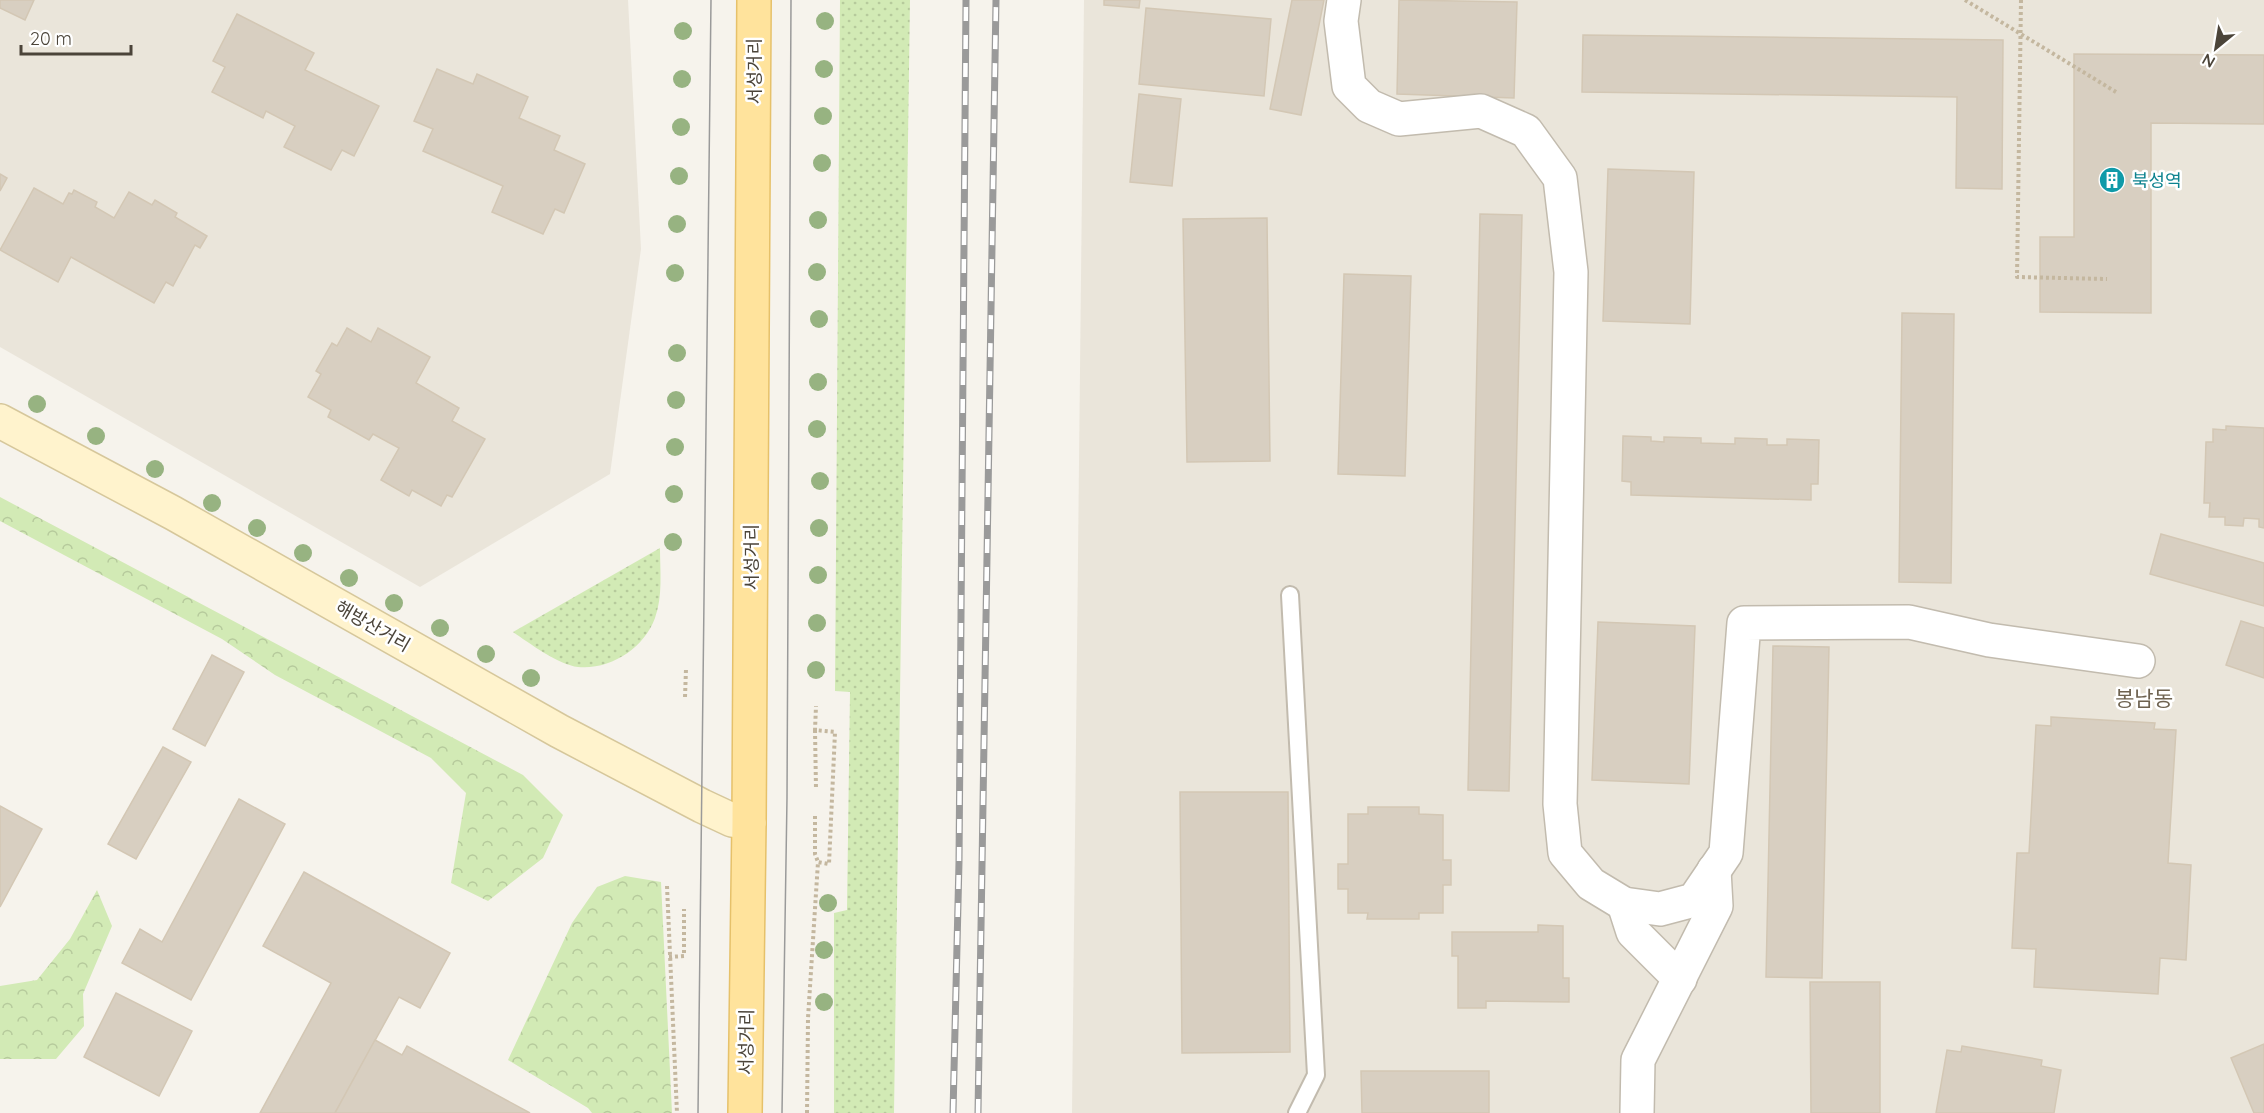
<svg xmlns="http://www.w3.org/2000/svg" width="2264" height="1113" font-family="Quicksand,'Noto Sans KR',sans-serif">
<style>
.residential{fill:#eae5da}
.grass{fill:url(#grass-dots)}
.forest{fill:url(#forest-crowns)}
.building{fill:#d8cfc1;stroke:#d3c7b4;stroke-width:1.5}
.lines{fill:none;stroke-linecap:round;stroke-linejoin:round}
.service-casing{stroke:#c2bbae;stroke-width:20}
.minor-casing{stroke:#c2bbae;stroke-width:36}
.secondary-casing{stroke:#d6c79b;stroke-width:36}
.primary-casing{stroke:#e6c16a;stroke-width:36}
.path{stroke:#c4b79f;stroke-width:4;stroke-dasharray:3 3;stroke-linecap:butt}
.service{stroke:#fff;stroke-width:16}
.minor{stroke:#fff;stroke-width:33}
.secondary{stroke:#fff3cd;stroke-width:33}
.primary{stroke:#ffe39c;stroke-width:33}
.tram{stroke:#9a9a9a;stroke-width:1.5}
.rail-casing{stroke:#9a9a9a;stroke-width:7}
.rail{stroke:#fff;stroke-width:4.5;stroke-dasharray:14;stroke-linecap:butt}
.tree{fill:#97b381}
.labels{text-anchor:middle;dominant-baseline:central;stroke-width:5;stroke-linejoin:round;paint-order:stroke}
.street-label{font-size:18px;fill:#4b4439;stroke:#fff}
.culture-label{font-size:18px;fill:#0d838f;stroke:#fff;text-anchor:start}
.quarter-label{font-size:21px;fill:#6e6250;stroke:#fff}
</style>
<defs>
<pattern id="grass-dots" width="8" height="8" patternUnits="userSpaceOnUse" patternTransform="scale(1.5)"><rect width="8" height="8" fill="#d2eab5"/><path d="M2 2h.1M6 6h.1" fill="none" stroke="#b6ca9c" stroke-width="1.8" stroke-linecap="round"/></pattern>
<pattern id="forest-crowns" width="20" height="18" patternUnits="userSpaceOnUse" patternTransform="scale(1.5)"><rect width="20" height="18" fill="#d2eab5"/><path d="M2 6a3 3 0 1 1 6 0M12 15a3 3 0 1 1 6 0" fill="none" stroke="#b6ca9c"/></pattern>
</defs>
<rect width="100%" height="100%" fill="#f6f3ec"/>
<!-- residential -->
<g class="residential">
<path d="M0,0H628L641,249L610,474L420,587L0,347Z"/>
<path d="M1084,0H2264V1113H1072Z"/>
</g>
<!-- grass -->
<g class="grass">
<path d="M840,0H910L894,1113H834V913L847,910L850,692L835,691Z"/>
<path d="M660,548C660,571 663,596 655,618C644,648 611,670 578,667C559,665 529,643 513,632Z"/>
</g>
<!-- forest -->
<g class="forest">
<path d="M0,497L523,775L563,815L543,858L488,901L451,883L466,793L431,758L275,675L222,639L0,521Z"/>
<path d="M625,876L661,882L672,1113H592L588,1108L508,1060L572,923L597,887Z"/>
<path d="M97,890L112,926L83,994L84,1026L56,1059H0V986L37,980L70,939Z"/>
</g>
<!-- building -->
<g class="building">
<path d="M0,0H34L25,20L0,8Z"/>
<path d="M1104,0H1140L1139,8L1104,5Z"/>
<path d="M1292,0H1324L1301,115L1270,109Z"/>
<path d="M1399,0L1517,2L1514,98L1397,94Z"/>
<path d="M1146,8L1271,19L1264,96L1139,84Z"/>
<path d="M237,14L314,53L305,70L379,106L354,156L342,150L331,170L284,147L295,126L266,111L263,118L212,92L225,67L213,61Z"/>
<path d="M1583,35L2003,40L2002,189L1956,188L1957,97L1582,92Z"/>
<path d="M2074,54L2264,55V124L2151,123V313L2040,312V237H2074Z"/>
<path d="M437,69L473,84L477,74L528,97L519,118L560,136L554,150L585,164L564,213L555,209L543,234L492,212L503,186L423,151L433,129L414,121Z"/>
<path d="M1139,94L1181,99L1172,186L1130,182Z"/>
<path d="M1608,169L1694,172L1690,324L1603,321Z"/>
<path d="M0,174L7,178L0,191Z"/>
<path d="M34,188L63,204L69,193L72,194L74,190L97,202L95,207L114,218L129,192L152,205L155,200L177,213L175,217L207,236L200,248L195,245L173,286L166,282L154,303L71,257L58,282L0,250Z"/>
<path d="M1480,214L1522,215L1509,791L1468,790Z"/>
<path d="M1267,218L1270,461L1187,462L1183,219Z"/>
<path d="M1344,274L1411,276L1405,476L1338,474Z"/>
<path d="M1902,313L1954,314L1951,583L1899,582Z"/>
<path d="M347,328L371,342L378,328L430,357L416,383L459,408L452,421L485,439L452,497L447,495L441,506L412,490L409,496L381,480L399,448L373,434L369,440L328,417L331,410L308,397L321,374L316,371L332,343L337,346Z"/>
<path d="M2226,426L2264,428V528L2259,527V519L2244,518L2243,526L2225,525V517H2209L2210,503H2204L2206,442H2213V429L2226,430Z"/>
<path d="M1623,436L1651,437V441L1664,442V437L1701,438V443L1735,444V438L1767,439V445H1787V439L1819,440L1818,484H1811V500L1631,495V482L1622,481Z"/>
<path d="M2161,534L2264,563V606L2150,574Z"/>
<path d="M2241,621L2264,628V678L2226,665Z"/>
<path d="M1598,622L1695,626L1689,784L1592,780Z"/>
<path d="M1773,646L1829,647L1822,978L1766,977Z"/>
<path d="M212,655L244,672L205,746L173,729Z"/>
<path d="M2051,717L2155,723L2154,729L2176,730L2168,863L2191,865L2186,960L2160,958L2158,994L2034,987L2036,949L2012,948L2017,853H2029L2036,725L2051,726Z"/>
<path d="M163,747L191,762L136,859L108,844Z"/>
<path d="M1180,792H1288L1290,1052L1182,1053Z"/>
<path d="M239,799L285,824L191,1000L122,963L140,929L162,942Z"/>
<path d="M0,806L42,829L0,907Z"/>
<path d="M1368,807H1419V814L1443,815V860H1451V885H1443V913H1419V919H1367L1368,913H1348V889H1338V864H1348V814H1368Z"/>
<path d="M304,872L450,953L420,1008L399,997L335,1113H260L331,983L263,946Z"/>
<path d="M1538,925L1563,926V978H1569V1002L1486,1001V1008H1458V956H1452V932H1538Z"/>
<path d="M1810,982H1880V1113H1811Z"/>
<path d="M116,993L192,1031L159,1096L84,1057Z"/>
<path d="M375,1040L402,1055L407,1046L530,1113H335Z"/>
<path d="M2264,1044V1113H2254L2231,1058Z"/>
<path d="M1962,1046L2042,1060L2041,1066L2061,1070L2054,1113H1936L1947,1050L1961,1052Z"/>
<path d="M1361,1071H1489V1113H1362Z"/>
</g>
<g class="lines">
<!-- service casing -->
<g class="service-casing">
<path id="service" d="M1290,595L1316,1075L1297,1113"/>
</g>
<!-- minor casing -->
<g class="minor-casing">
<g id="minor">
<path d="M1344,0L1341,21L1349,86L1369,106L1399,119L1481,111L1526,131L1560,178L1571,272L1560,804L1565,853L1591,884L1624,904L1660,909L1694,900L1726,853L1744,623L1909,622L1989,640L2138,661"/>
<path d="M1624,904L1633,932L1680,979"/>
<path d="M1637,1113L1638,1060L1716,906L1714,870"/>
</g>
</g>
<!-- secondary casing -->
<g class="secondary-casing">
<path id="secondary" d="M0,421L173,513L559,731L702,806L732,820L749,823"/>
</g>
<!-- primary casing -->
<g class="primary-casing">
<path id="primary" d="M745,1113L749,823L754,0"/>
</g>
<!-- path -->
<g class="path">
<path d="M1965,0L2116,92"/>
<path d="M2021,0L2017,277L2107,279"/>
<path d="M685,697L686,669"/>
<path d="M815,730L816,789"/>
<path d="M815,816V854L818,862"/>
<path d="M667,886L677,1113"/>
<path d="M669,957L684,956V909"/>
<path d="M807,1113L808,1018L818,862L829,864L835,732L815,730L816,706"/>
</g>
<!-- service -->
<use href="#service" class="service"/>
<!-- minor -->
<use href="#minor" class="minor"/>
<!-- secondary -->
<use href="#secondary" class="secondary"/>
<!-- primary -->
<use href="#primary" class="primary"/>
<!-- tram -->
<g class="tram">
<path d="M698,1113L711,0"/>
<path d="M782,1113L787,798L791,0"/>
</g>
<!-- rail casing -->
<g class="rail-casing">
<g id="rail">
<path d="M953,1113L959,862L966,0"/>
<path d="M978,1113L996,0"/>
</g>
</g>
<!-- rail -->
<use href="#rail" class="rail"/>
</g>
<!-- trees -->
<g class="tree">
<circle cx="825" cy="21" r="9"/>
<circle cx="683" cy="31" r="9"/>
<circle cx="824" cy="69" r="9"/>
<circle cx="682" cy="79" r="9"/>
<circle cx="823" cy="116" r="9"/>
<circle cx="681" cy="127" r="9"/>
<circle cx="822" cy="163" r="9"/>
<circle cx="679" cy="176" r="9"/>
<circle cx="818" cy="220" r="9"/>
<circle cx="677" cy="224" r="9"/>
<circle cx="817" cy="272" r="9"/>
<circle cx="675" cy="273" r="9"/>
<circle cx="819" cy="319" r="9"/>
<circle cx="677" cy="353" r="9"/>
<circle cx="818" cy="382" r="9"/>
<circle cx="676" cy="400" r="9"/>
<circle cx="37" cy="404" r="9"/>
<circle cx="817" cy="429" r="9"/>
<circle cx="96" cy="436" r="9"/>
<circle cx="675" cy="447" r="9"/>
<circle cx="155" cy="469" r="9"/>
<circle cx="820" cy="481" r="9"/>
<circle cx="674" cy="494" r="9"/>
<circle cx="212" cy="503" r="9"/>
<circle cx="257" cy="528" r="9"/>
<circle cx="819" cy="528" r="9"/>
<circle cx="673" cy="542" r="9"/>
<circle cx="303" cy="553" r="9"/>
<circle cx="818" cy="575" r="9"/>
<circle cx="349" cy="578" r="9"/>
<circle cx="394" cy="603" r="9"/>
<circle cx="817" cy="623" r="9"/>
<circle cx="440" cy="628" r="9"/>
<circle cx="486" cy="654" r="9"/>
<circle cx="816" cy="670" r="9"/>
<circle cx="531" cy="678" r="9"/>
<circle cx="828" cy="903" r="9"/>
<circle cx="824" cy="950" r="9"/>
<circle cx="824" cy="1002" r="9"/>
</g>
<!-- icons -->
<defs>
<g id="building-disc" transform="scale(1.35)"><circle r="9.5" fill="#0f9aa8" stroke="#fff"/><path d="M-4-6H4V6H1V3H-1V6H-4ZM-2.5-4.3h1.7v1.8h-1.7ZM.8-4.3h1.7v1.8H.8ZM-2.5-1h1.7V.8h-1.7ZM.8-1h1.7V.8H.8Z" fill="#fff"/></g>
</defs>
<g fill-rule="evenodd">
<use href="#building-disc" x="2112" y="180"/>
</g>
<g class="labels">
<!-- street labels -->
<g class="street-label">
<text transform="translate(754 71) rotate(-90)">서성거리</text>
<text transform="translate(751 557) rotate(-90)">서성거리</text>
<text transform="translate(373 626) rotate(30)">해방산거리</text>
<text transform="translate(746 1042) rotate(-89)">서성거리</text>
</g>
<!-- culture labels -->
<g class="culture-label">
<text x="2132" y="180">북성역</text>
</g>
<!-- quarter labels -->
<g class="quarter-label">
<text x="2144" y="698">봉남동</text>
</g>
</g>
<!-- north arrow -->
<g transform="translate(2216 48) rotate(210)" stroke="#ffffff" stroke-width="4.5" paint-order="stroke">
<path d="M0-4.5L10 22L0 15L-10 22Z" fill="#4b4439"/>
<text y="-9" font-size="16" font-weight="bold" text-anchor="middle" fill="#4b4439">N</text>
</g>
<!-- scale -->
<path d="M21 45v9h110v-9" fill="none" stroke="#4b4439" stroke-width="3"/>
<text x="30" y="45" font-size="18" fill="#4b4439" stroke="#ffffff" stroke-width="4.5" paint-order="stroke">20 m</text>
</svg>
